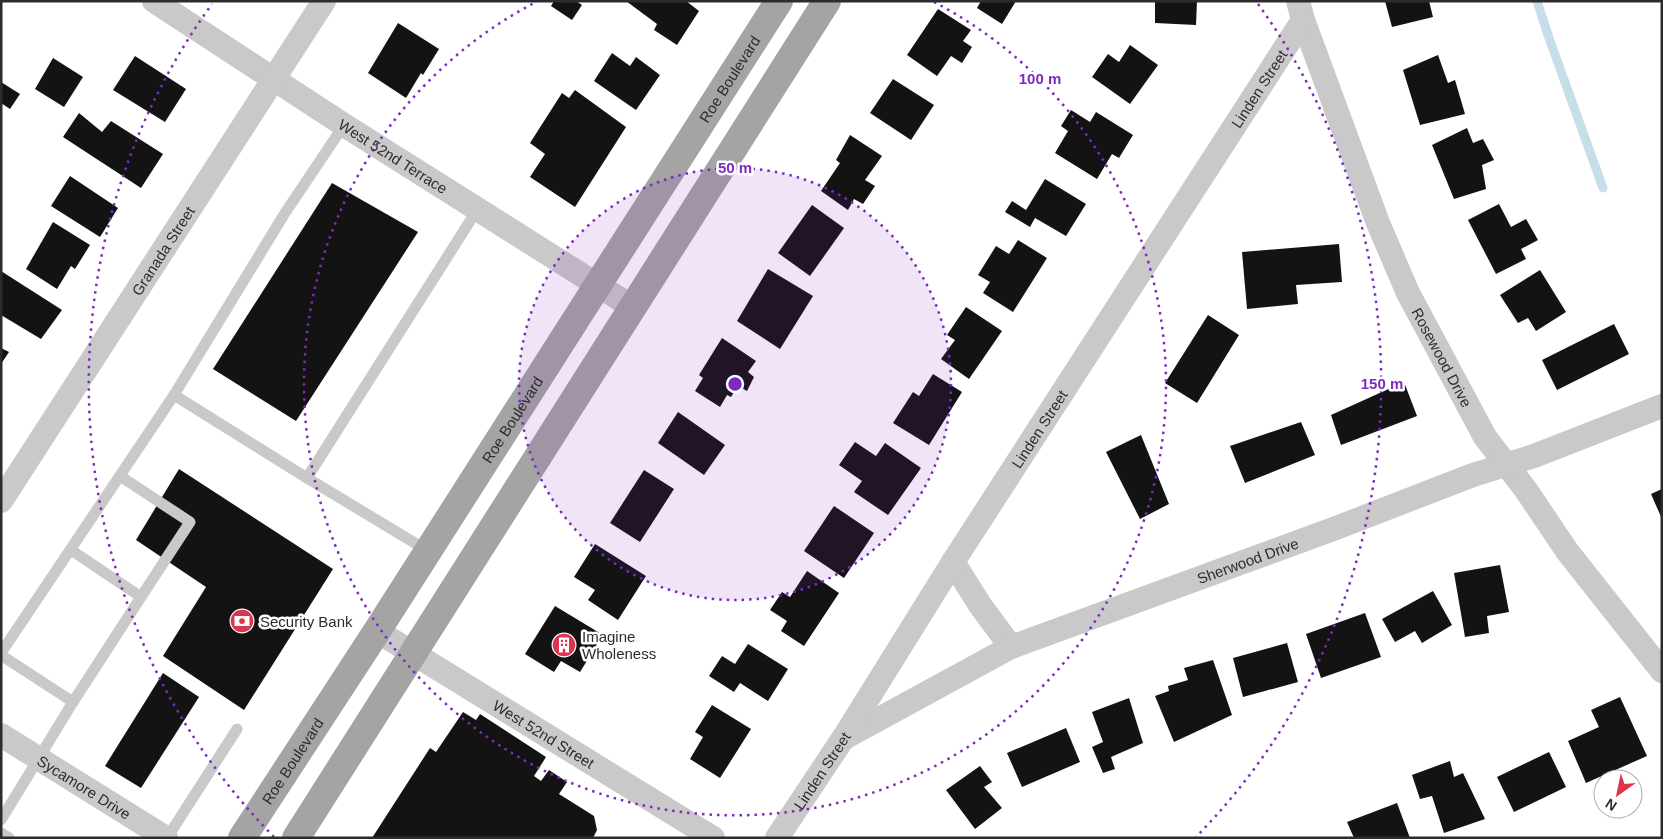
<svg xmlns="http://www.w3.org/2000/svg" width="1663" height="839" font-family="Arial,sans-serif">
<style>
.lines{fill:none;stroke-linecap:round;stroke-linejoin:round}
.stream{stroke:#c6dee9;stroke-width:9}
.building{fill:#131313}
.lane{stroke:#c9c9c9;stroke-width:11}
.street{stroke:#c9c9c9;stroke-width:24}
.primary{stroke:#a4a4a4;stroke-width:28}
.ring{fill:none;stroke:#7b2cbf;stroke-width:2.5;stroke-dasharray:2.5 5}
.labels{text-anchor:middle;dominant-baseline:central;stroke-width:5;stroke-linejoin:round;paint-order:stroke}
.street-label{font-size:15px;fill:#2c2c2c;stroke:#fff}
.poi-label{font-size:15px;fill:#2c2c2c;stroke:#fff;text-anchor:start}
.centre{fill:#7b2cbf;stroke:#fff;stroke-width:2.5}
.ring-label{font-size:15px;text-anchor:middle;font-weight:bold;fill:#7b2cbf;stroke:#fff;stroke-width:5;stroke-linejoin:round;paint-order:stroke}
</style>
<rect width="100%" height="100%" fill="#fff"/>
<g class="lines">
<!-- stream -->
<path class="stream" d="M1537,1L1549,38L1603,188"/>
</g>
<!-- building -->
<g class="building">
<path d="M554,1H576L582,5L572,20L551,6Z"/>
<path d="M626,1H686L699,11L677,45L654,30L657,24Z"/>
<path d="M981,1H1016L1002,24L977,8Z"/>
<path d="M1155,1H1197L1196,25L1155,23Z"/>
<path d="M1385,1H1429L1433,17L1392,27Z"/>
<path d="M938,9L971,30L963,41L972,47L962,63L951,56L937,76L907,55Z"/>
<path d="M398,23L439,49L423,75L421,73L406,98L368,73Z"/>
<path d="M1130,45L1158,65L1130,104L1092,77L1108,54L1119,62Z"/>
<path d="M612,53L630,66L636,57L660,75L636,110L594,81Z"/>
<path d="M1438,55L1448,83L1455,80L1465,114L1420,125L1403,70Z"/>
<path d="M135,56L186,89L165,122L113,90Z"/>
<path d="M53,58L83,77L64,107L35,89Z"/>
<path d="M893,79L934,105L911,140L870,113Z"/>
<path d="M1,82L20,94L10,109L1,103Z"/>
<path d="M575,90L626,127L575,207L530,177L545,154L530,143L562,93L569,98Z"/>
<path d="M1071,110L1090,122L1096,112L1133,135L1119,158L1112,154L1097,179L1055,153L1068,131L1061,126Z"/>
<path d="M79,113L102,132L111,121L163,154L141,188L63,137Z"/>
<path d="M1467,128L1473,143L1483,139L1494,160L1482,165L1486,189L1454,199L1432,145Z"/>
<path d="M850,135L882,156L865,180L875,186L863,204L854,199L848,210L821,191L840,163L836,160Z"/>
<path d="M70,176L118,208L100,237L51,206Z"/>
<path d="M1045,179L1086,204L1066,236L1035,218L1030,227L1005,212L1012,201L1026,210Z"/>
<path d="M332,183L418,232L296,421L213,369Z"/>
<path d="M1499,204L1511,227L1526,219L1538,240L1521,249L1526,259L1496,274L1468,220Z"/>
<path d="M812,205L844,228L810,276L778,253Z"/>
<path d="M53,222L90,245L75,269L71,266L57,289L26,269Z"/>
<path d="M1018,240L1047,258L1013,312L983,293L990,282L978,275L996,246L1009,254Z"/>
<path d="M1339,244L1342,282L1296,285L1298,304L1247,309L1242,252Z"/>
<path d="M768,269L813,296L780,349L737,321Z"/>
<path d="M1540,270L1566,312L1536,331L1528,318L1518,323L1500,295Z"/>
<path d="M1,271L62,310L41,339L1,315Z"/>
<path d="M966,307L1002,331L969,379L941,359L955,340L947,335Z"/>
<path d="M1208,315L1239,335L1197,403L1165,383Z"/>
<path d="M1614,324L1629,354L1557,390L1542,360Z"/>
<path d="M722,338L756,361L748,372L754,377L747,391L738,386L731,397L727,395L720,407L695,391L703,378L699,375Z"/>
<path d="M1,348L9,352L1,364Z"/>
<path d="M933,374L962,392L929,445L893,423L913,392L919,396Z"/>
<path d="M1404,382L1417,416L1341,445L1331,415Z"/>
<path d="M678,412L725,445L704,475L658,443Z"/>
<path d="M1301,422L1315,455L1245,483L1230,446Z"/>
<path d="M1141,435L1169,504L1140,519L1106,452Z"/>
<path d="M855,442L876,456L885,443L921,468L888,515L854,492L862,481L839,465Z"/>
<path d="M179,469L333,569L244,710L163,656L206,587L136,540Z"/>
<path d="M644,470L674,489L640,542L610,523Z"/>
<path d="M1662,489V519L1651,494Z"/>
<path d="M834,506L874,533L844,578L804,551Z"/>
<path d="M595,544L646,576L618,620L588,600L595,590L574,577Z"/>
<path d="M1500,565L1509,612L1487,616L1489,633L1465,637L1454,573Z"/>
<path d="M807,571L839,593L804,646L781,631L787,621L770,610L782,592L790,597Z"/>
<path d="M1433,591L1452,625L1422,643L1415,631L1395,642L1382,619Z"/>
<path d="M555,606L603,635L580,672L561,661L554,672L525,654Z"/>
<path d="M1365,613L1381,657L1321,678L1306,634Z"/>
<path d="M1287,643L1298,682L1243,697L1233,658Z"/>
<path d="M748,644L788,669L768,701L740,683L734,692L709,676L722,656L735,664Z"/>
<path d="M1213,660L1232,715L1174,742L1155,696L1169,691L1168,686L1188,680L1184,668Z"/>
<path d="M163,673L199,697L141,788L105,766Z"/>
<path d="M1620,697L1647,756L1586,783L1568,741L1599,727L1591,710Z"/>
<path d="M1129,698L1143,743L1111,757L1115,769L1103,773L1092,747L1103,742L1092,712Z"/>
<path d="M712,705L751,729L720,778L690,759L703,737L695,732Z"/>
<path d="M463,712L476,720L480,714L546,757L534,776L541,781L549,770L567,782L559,794L594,816L597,830L593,838H372L430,748L436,752Z"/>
<path d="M1066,728L1080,762L1022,787L1007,753Z"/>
<path d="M1549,752L1566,787L1514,812L1497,777Z"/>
<path d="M1450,761L1454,777L1463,773L1485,819L1444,833L1432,796L1420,799L1412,775Z"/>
<path d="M980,766L992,782L984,787L1002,808L975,829L946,790Z"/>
<path d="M1397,803L1410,838H1354L1347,822Z"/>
</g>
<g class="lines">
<!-- lane -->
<g class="lane">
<path d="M174,395L307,478L477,210"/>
<path d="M120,476L190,522L141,597"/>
<path d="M307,478L428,551"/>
<path d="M71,550L141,597L73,702"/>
<path d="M1,653L174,395L285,213L344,125"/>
<path d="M1,655L73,702L1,820"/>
<path d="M1,833L9,838"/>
<path d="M167,838L237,729"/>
</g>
<!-- street -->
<g class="street">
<path id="s1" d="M154,1L344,125L634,308"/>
<path id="s2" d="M1298,1L1303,20L1378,223L1408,293L1485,437L1526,490L1567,551L1662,671"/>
<path id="s3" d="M1,501L324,1"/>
<path d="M953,562L980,605L1011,647"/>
<path id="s4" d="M377,631L713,838"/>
<path id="s5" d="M1,735L166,838"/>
<path id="s6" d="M846,737L1011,647L1336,528L1473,475L1534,456L1662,406"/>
<path id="s7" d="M777,838L844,737L953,562L1303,20"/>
</g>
<!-- primary -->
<g class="primary">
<path id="s8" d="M242,838L377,631L779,1"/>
<path d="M296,838L827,1"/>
</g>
</g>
<!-- distance rings -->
<circle cx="735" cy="384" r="216" fill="#7b2cbf" fill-opacity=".12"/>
<g class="ring">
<circle cx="735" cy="384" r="216"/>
<path d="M934 2A431 431 0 1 1 536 2"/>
<path d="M274 837A647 647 0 0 1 212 4M1258 4A647 647 0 0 1 1196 837"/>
</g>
<!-- icons -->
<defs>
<g id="bank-disc" transform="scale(1.25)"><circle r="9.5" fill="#dc354e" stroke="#fff"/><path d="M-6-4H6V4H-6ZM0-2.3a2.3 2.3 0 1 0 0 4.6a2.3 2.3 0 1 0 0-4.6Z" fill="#fff"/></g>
<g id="building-disc" transform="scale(1.25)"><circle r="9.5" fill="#dc354e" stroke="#fff"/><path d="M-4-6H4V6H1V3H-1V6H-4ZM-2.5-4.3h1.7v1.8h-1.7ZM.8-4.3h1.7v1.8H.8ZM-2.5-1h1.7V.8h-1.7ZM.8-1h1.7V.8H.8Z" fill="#fff"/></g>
</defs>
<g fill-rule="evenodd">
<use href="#bank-disc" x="242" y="621"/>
<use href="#building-disc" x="564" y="645"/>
</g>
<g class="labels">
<!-- street labels -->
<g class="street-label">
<text stroke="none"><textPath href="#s8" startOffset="902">Roe Boulevard</textPath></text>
<text stroke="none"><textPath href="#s7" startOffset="891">Linden Street</textPath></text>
<text stroke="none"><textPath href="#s1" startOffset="285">West 52nd Terrace</textPath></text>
<text stroke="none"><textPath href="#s3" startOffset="298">Granada Street</textPath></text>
<text stroke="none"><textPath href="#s2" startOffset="385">Rosewood Drive</textPath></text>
<text stroke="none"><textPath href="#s8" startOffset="498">Roe Boulevard</textPath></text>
<text stroke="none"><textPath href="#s7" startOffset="486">Linden Street</textPath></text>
<text stroke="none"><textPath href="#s6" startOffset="440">Sherwood Drive</textPath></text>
<text stroke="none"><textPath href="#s4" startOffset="196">West 52nd Street</textPath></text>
<text stroke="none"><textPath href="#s8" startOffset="92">Roe Boulevard</textPath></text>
<text stroke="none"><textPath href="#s7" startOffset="81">Linden Street</textPath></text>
<text stroke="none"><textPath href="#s5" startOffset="98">Sycamore Drive</textPath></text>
</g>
<!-- poi labels -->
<g class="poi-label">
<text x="260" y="621">Security Bank</text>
<text x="582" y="636">Imagine<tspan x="582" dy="17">Wholeness</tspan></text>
</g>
</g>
<circle cx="735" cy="384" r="8" class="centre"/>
<g class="ring-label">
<text x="1040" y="84">100 m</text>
<text x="735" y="173">50 m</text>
<text x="1382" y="389">150 m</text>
</g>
<!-- border -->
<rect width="1663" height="839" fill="none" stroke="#2c2c2c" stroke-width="5"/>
<!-- north arrow -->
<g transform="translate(1618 794) rotate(213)"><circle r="24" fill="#ffffff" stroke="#ababab"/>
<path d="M0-4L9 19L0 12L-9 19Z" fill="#dc354e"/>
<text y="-8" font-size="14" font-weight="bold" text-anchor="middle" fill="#2c2c2c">N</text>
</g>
</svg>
